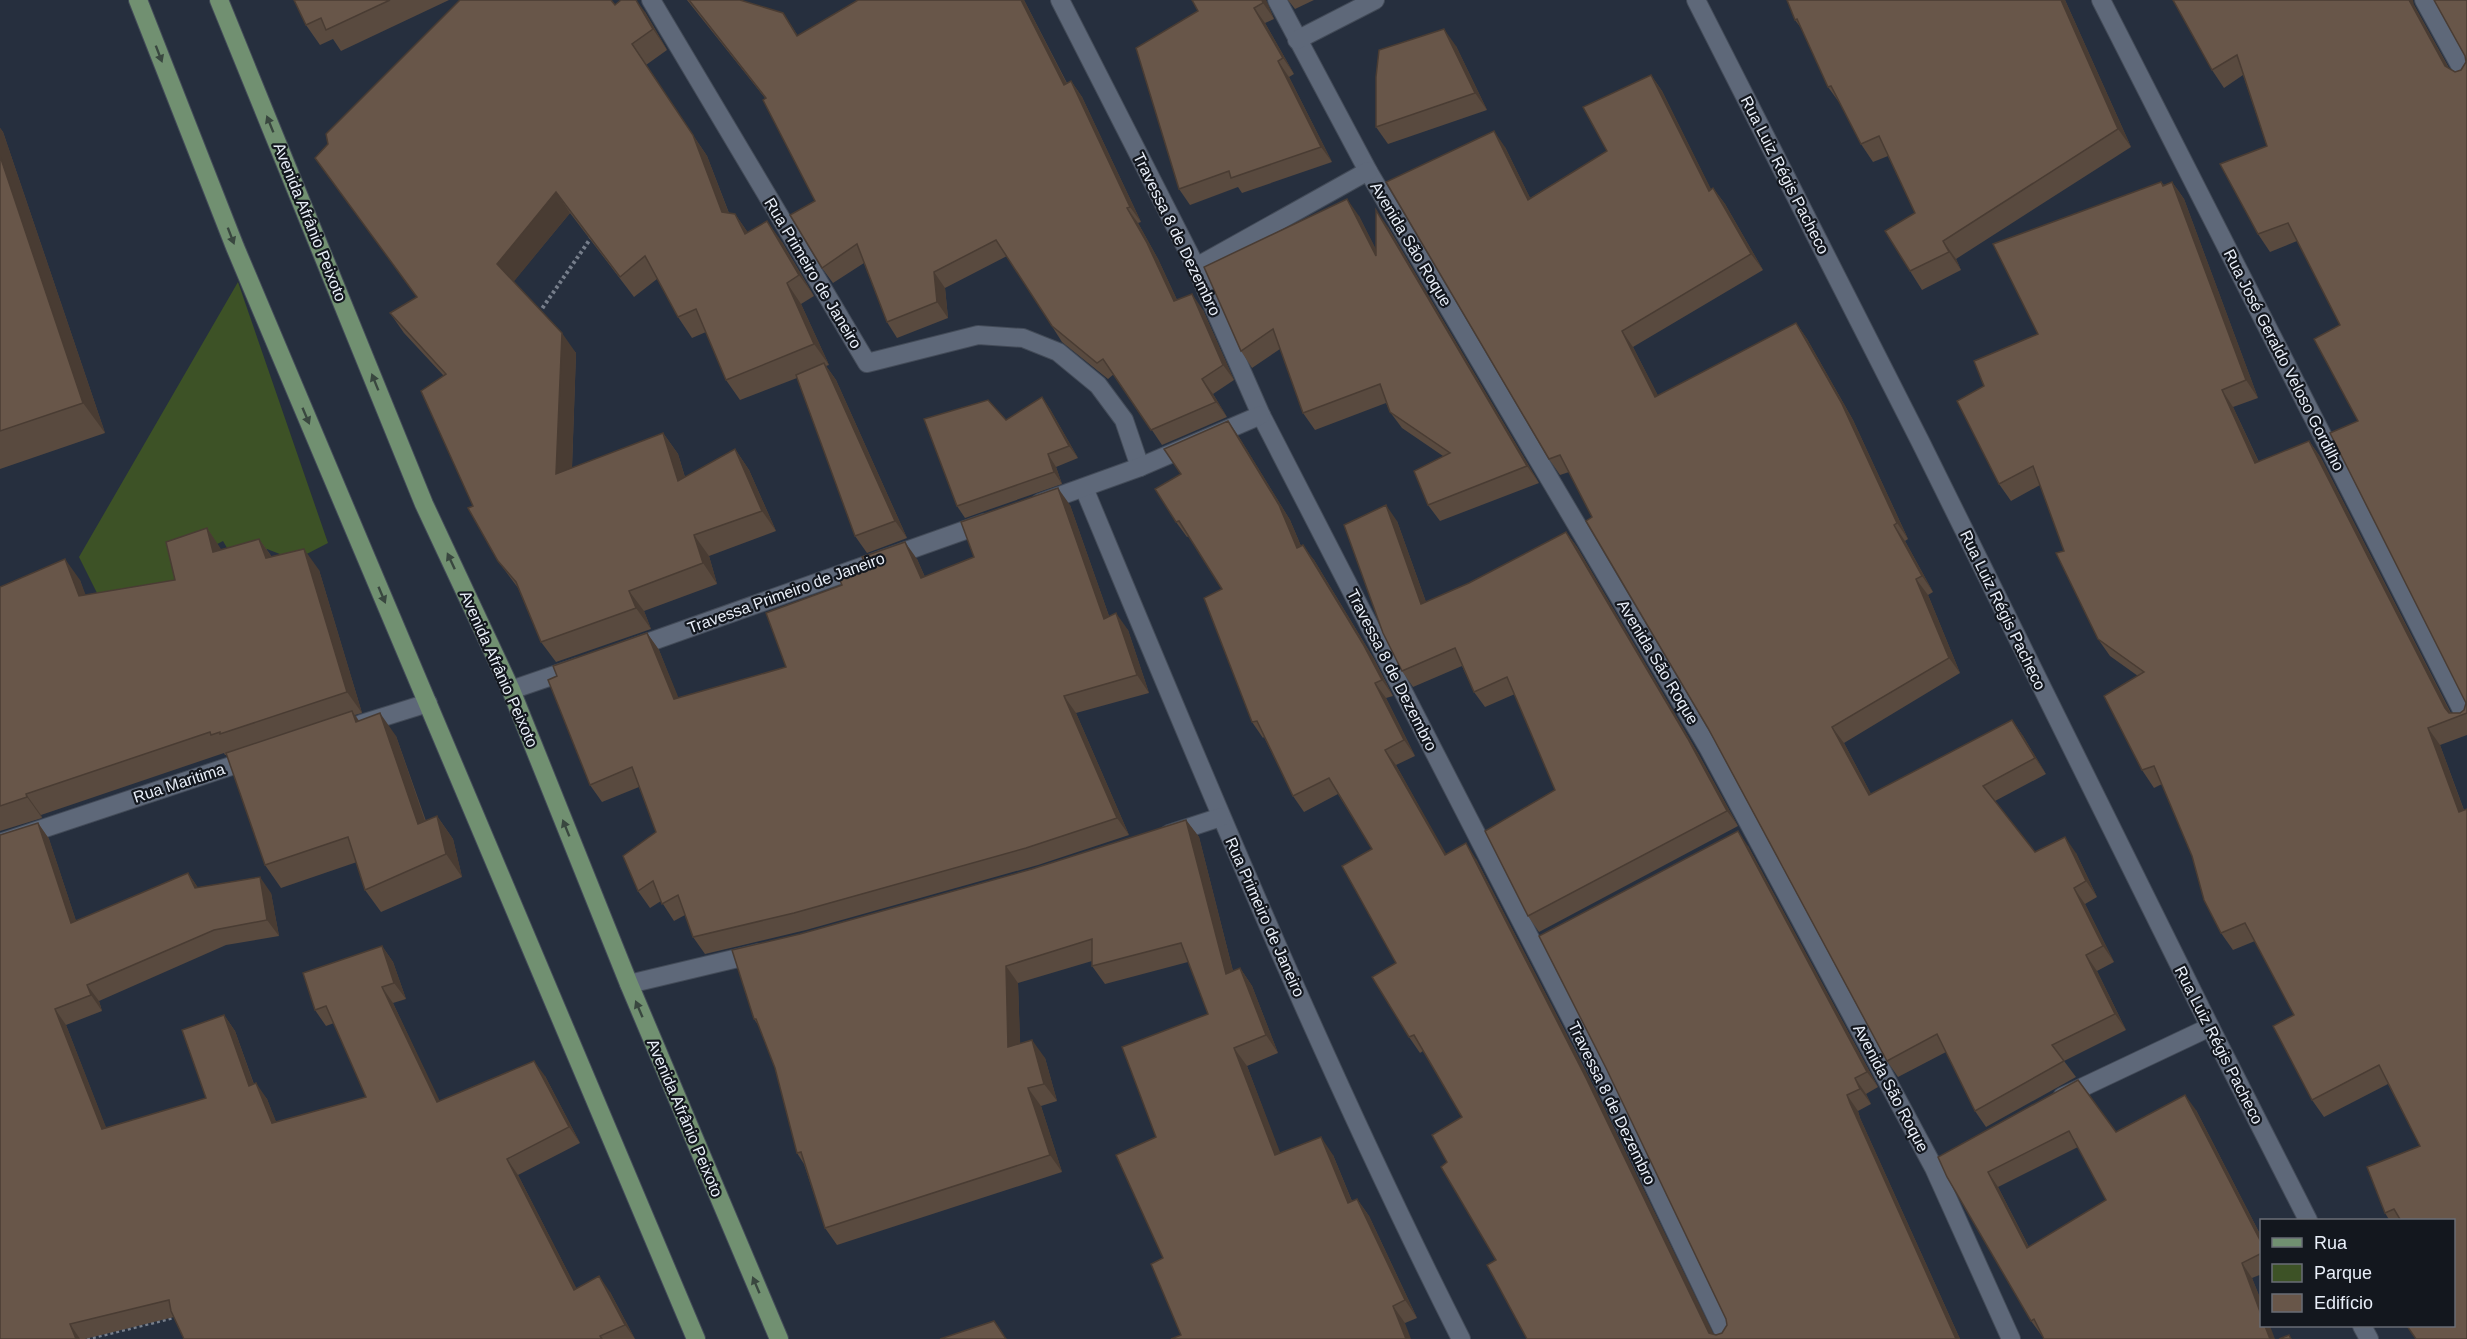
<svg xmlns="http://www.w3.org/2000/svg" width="2467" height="1339" font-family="Arial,sans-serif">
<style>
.green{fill:#3d5226}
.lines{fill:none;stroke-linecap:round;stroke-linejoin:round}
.street-casing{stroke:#434b58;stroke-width:20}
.secondary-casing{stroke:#434b58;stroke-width:20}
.primary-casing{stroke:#434b58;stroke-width:20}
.path{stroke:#767e8b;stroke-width:4;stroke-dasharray:3 3;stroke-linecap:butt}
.street{stroke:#5e6879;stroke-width:18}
.secondary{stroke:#5e6879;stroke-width:18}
.primary{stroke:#719071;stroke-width:18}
.wall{fill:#594a3f;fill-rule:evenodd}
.shaded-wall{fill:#493c33}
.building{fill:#685649;stroke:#493c33;stroke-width:1.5;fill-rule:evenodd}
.oneway{fill:#39473f}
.labels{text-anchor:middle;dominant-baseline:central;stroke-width:4.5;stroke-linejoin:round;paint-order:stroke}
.street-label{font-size:16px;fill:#e9eff9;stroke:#13171e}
</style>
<rect width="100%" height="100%" fill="#262f3e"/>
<!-- green -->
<path class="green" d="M238,282L328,543L295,560L267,549L234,560L223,541L181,563L178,599L104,607L79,557Z"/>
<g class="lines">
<!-- street casing -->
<g class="street-casing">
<g id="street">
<path d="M651,0L867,363L978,335L1023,338L1058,352L1098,385L1124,420L1140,467"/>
<path d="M1060,0L1196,267L1261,415L1607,1088L1727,1339"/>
<path d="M1277,0L1368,171L1709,749L1934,1168L2011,1339"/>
<path d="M2101,0L2467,720"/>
<path d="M2424,0L2467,78"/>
<path d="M1297,40L1375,0"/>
<path d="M1196,267L1368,171"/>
<path d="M1084,488C1203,774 1321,1062 1461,1339"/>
<path d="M1040,503L1140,467L1261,415"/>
<path d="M630,649L985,523"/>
<path d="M511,690L578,667"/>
<path d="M361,724L428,703"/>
<path d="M1169,834L1221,817"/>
<path d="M0,843L255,758"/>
<path d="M629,984L759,953"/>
<path d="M2062,1097L2210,1027"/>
</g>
</g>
<!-- secondary casing -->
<g class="secondary-casing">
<g id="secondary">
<path d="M1696,0L1920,441L2210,1027L2308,1220"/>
<path d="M2362,1326L2369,1339"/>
</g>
</g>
<!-- primary casing -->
<g class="primary-casing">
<g id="primary">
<path d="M138,0L235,247L696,1339"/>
<path d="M219,0L424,504L511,690L629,984L779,1339"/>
</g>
</g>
<!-- path -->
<g class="path">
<path d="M539,313L593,235"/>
<path d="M85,1334L86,1339L179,1316"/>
</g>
<!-- street -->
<use href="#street" class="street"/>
<!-- secondary -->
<use href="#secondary" class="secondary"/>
<!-- primary -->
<use href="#primary" class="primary"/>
</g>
<!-- wall -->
<g class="wall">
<path d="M294,0H449L341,51L333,39L320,45L306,25Z"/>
<path d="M687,0H740L783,13L798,36L858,0H1024L1067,83L1071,81L1082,97L1141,222L1138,223L1158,259L1177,300L1203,310L1234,380L1213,394L1227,417L1162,445L1114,374L1108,379L1062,342L1007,256L945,288L948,318L897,338L887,322L864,263L833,283L822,268L815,201L765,98Z"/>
<path d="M1266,0L1274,19L1265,23L1294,74L1289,77L1332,162L1242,193L1238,187L1190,205L1179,189L1198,11Z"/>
<path d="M1288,0H1314L1295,9Z"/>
<path d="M1787,0H2065L2131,147L1956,259L1961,270L1922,290L1910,271L1915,213L1888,156L1873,162L1861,144L1841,105L1828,87L1801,28L1795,20Z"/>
<path d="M2173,0L2414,5L2449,68L2455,72L2461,70L2466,62L2467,0V735L2440,745L2464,810L2454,1326V1221H2390L2385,1213L2420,1146L2388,1084L2324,1117L2312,1100L2294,1015L2255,941L2233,950L2221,933L2192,856L2162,784L2154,788L2142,770L2138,676L2110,656L2098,639L2040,485L2011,501L1999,484L1984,386L2038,334L2161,182L2164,185L2172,182L2184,199L2258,398L2233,407L2259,462L2309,441L2321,458L2451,713H2460L2464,710L2466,703L2358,421L2340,325L2297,241L2270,252L2258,234L2267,146L2243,75L2224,88L2212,70Z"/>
<path d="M615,5L645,12L666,48L667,50L646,65L707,156L729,213L735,214L748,233L782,242L814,296L801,304L829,365L826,366L836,380L907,538L867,553L855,536L797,378L740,400L726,380L706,332L692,338L678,317L657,279L634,297L570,213L513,282L576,353L572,468L663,433L678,454L685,477L735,449L749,470L776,531L709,556L717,584L644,611L651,629L556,662L541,642L518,588L498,561L473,506L443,375L404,333L390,313L417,297L315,158Z"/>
<path d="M1456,46L1487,110L1388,144L1376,127Z"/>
<path d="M1651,75L1662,91L1711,190L1713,188L1725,204L1763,270L1633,347L1658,396L1796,323L1807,339L1853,420L1908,539L1905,541L1933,592L1928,595L1960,673L1844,743L1871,794L2012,720L2023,736L2046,774L1995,801L2035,852L2076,853L2097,897L2085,904L2114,962L2097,971L2126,1030L2064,1061L2076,1077L1986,1127L1975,1111L1946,1052L1898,1077L1887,1061L1708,728L1592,517L1569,472L1560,475L1549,459L1505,147L1530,198L1607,151Z"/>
<path d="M0,128L3,132L105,433L0,469Z"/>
<path d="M1359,216L1376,250L1388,227L1539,483L1440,521L1428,505L1443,456L1402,428L1390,412L1386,403L1315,430L1303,413L1280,349L1252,368L1241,351Z"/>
<path d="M1042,397L1050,409L1078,458L1056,467L1062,484L965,518L957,506L1006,420Z"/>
<path d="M1239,437L1290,520L1301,546L1314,560L1374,659L1393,696L1386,698L1415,756L1396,765L1446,855L1476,859L1597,1093L1713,1334L1716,1335L1722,1333L1727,1325L1748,846L1878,1087L1866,1094L1871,1104L1858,1111L1860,1118L1960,1339H1527L1496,1260L1447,1162L1462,1117L1423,1051L1420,1053L1409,1037L1396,963L1372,849L1338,794L1304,812L1293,796L1264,737L1263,738L1252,722L1222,589L1189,536L1187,537L1176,522L1181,474Z"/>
<path d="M1070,505L1109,616L1128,630L1149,693L1076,713L1129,835L1038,865L806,930L705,954L693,937L685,915L674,921L661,901L650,908L638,891L656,832L639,787L602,802L590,785L557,676L647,633L659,650L678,698L786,667L917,559L925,577L974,557Z"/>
<path d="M1397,521L1426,602L1469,583L1566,532L1577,547L1699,755L1738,826L1539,932L1528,916L1555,790L1515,694L1485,707L1474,692L1462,666L1413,687L1402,671Z"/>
<path d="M207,528L221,550L259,539L272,557L319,570L362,713L355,715L359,721L396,736L426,821L437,816L453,839L462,877L381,912L365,890L357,862L281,888L265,865L227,755H225L224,753L41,815L42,818L0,831V587L80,580L85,595L175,580Z"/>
<path d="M1186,820L1199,837L1233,971L1240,968L1252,986L1278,1053L1247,1066L1280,1154L1333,1155L1352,1201L1357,1199L1369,1216L1417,1318L1405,1323L1181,1335L1163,1258L1156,1137L1208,1014L1188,962L1105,984L1092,966V961L1018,983L1020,1044L1045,1058L1057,1101L1041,1106L1062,1172L837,1245L825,1228L804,1164L797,1153L775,1068L760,1028L754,1019L800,934L1032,869Z"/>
<path d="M38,823L49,839L76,921L188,873L198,888L271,893L279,936L226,945L99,1001L102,1011L66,1025L106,1128L206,1098L224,1015L235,1031L254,1084L267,1099L276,1122L366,1097L334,1023L326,1026L315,1010L382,946L393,962L406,999L393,1003L439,1101L545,1076L580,1143L518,1175L576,1288L610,1292L635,1339H184L174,1317L85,1339H0Z"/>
<path d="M2078,1080L2116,1132L2196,1110L2262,1238V1274L2252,1278L2262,1303V1326L2042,1336L2031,1321L1947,1177ZM2078,1147L2106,1200L2029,1247L1998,1187Z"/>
</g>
<!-- shaded-wall -->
<g class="shaded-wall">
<path d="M636,0L645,12L667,50L653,29Z"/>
<path d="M1021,0H1024L1075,100L1064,85Z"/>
<path d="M1262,0H1266L1274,19L1263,3Z"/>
<path d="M2061,0H2065L2131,147L2118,129Z"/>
<path d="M2409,0H2413L2414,5L2457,83L2445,66Z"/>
<path d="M1254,8L1265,23L1294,74L1283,58Z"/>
<path d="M1444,29L1456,46L1487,110L1475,93Z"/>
<path d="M632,44L707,156L736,232L722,212Z"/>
<path d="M1278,61L1289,77L1332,162L1321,147Z"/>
<path d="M1651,75L1662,91L1720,207L1709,191Z"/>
<path d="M1071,81L1082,97L1141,222L1130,207Z"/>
<path d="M0,128L3,132L105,433L83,403L0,156Z"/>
<path d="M1494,131L1505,147L1539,216L1528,200Z"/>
<path d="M2172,182L2184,199L2258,398L2246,380Z"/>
<path d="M1713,188L1725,204L1763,270L1751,254Z"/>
<path d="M556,192L570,213L511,285L497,264Z"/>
<path d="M1347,199L1359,216L1388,273L1376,256Z"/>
<path d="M1127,208L1138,223L1158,259L1185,317L1174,301Z"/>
<path d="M1376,210L1388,227L1539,483L1527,466Z"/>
<path d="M735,214L749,234H745Z"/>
<path d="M767,221L782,242L814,296L799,275Z"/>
<path d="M1943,241L1956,259L1961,270L1949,252Z"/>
<path d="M934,272L945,288L948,318L937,302Z"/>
<path d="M787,283L801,304L829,365L814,344Z"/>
<path d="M1192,294L1203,310L1234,380L1223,365Z"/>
<path d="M1796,323L1807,339L1853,420L1908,539L1897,523Z"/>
<path d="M1622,331L1633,347L1667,413L1655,397Z"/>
<path d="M562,333L576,353L571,495L556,474Z"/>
<path d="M824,363L836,380L907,538L895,521Z"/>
<path d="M1202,379L1213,394L1227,417L1216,402Z"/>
<path d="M2222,390L2233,407L2267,480L2255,463Z"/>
<path d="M1042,397L1050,409L1078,458L1069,446Z"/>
<path d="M1228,421L1239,437L1290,520L1308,563L1297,548Z"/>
<path d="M663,433L678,454L692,501L678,481Z"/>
<path d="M2309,441L2321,458L2453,718L2445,708Z"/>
<path d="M735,449L749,470L776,531L762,511Z"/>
<path d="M1048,454L1056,467L1062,484L1054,472Z"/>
<path d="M1058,488L1070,505L1116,636L1104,619Z"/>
<path d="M1386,505L1397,521L1432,619L1421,604Z"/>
<path d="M1894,525L1905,541L1933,592L1922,576Z"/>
<path d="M207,528L221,549L228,573L213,552Z"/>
<path d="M1566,532L1577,547L1699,755L1738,826L1727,811Z"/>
<path d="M694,535L709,556L717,584L703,563Z"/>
<path d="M259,539L274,560L266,558Z"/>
<path d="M905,542L917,559L933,596L921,578Z"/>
<path d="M1303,545L1314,560L1374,659L1393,696L1382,680Z"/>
<path d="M304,549L319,570L362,713L347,692Z"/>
<path d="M65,559L80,580L94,617L79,596Z"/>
<path d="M1916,579L1928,595L1960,673L1949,658Z"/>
<path d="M629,591L644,611L651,629L636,608Z"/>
<path d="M1116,613L1128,630L1149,693L1137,675Z"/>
<path d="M647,633L659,650L686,716L674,699Z"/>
<path d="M1375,683L1386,698L1415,756L1404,740Z"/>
<path d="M1064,696L1076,713L1129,835L1117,818Z"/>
<path d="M352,711L368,734L356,722Z"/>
<path d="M380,713L396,736L434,847L418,824Z"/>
<path d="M2012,720L2023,736L2046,774L2035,758Z"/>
<path d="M1832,727L1844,743L1880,811L1869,795Z"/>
<path d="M2428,728L2440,745L2467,819L2459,812Z"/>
<path d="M1385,750L1396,765L1456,871L1445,855Z"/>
<path d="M26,794L41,815L42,818L27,797Z"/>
<path d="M437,816L453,839L462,877L446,854Z"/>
<path d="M1186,820L1199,837L1238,991L1226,974Z"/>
<path d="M38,823L49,839L82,939L71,923Z"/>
<path d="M1738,831L1748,846L1878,1087L1867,1072Z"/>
<path d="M2065,837L2076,853L2097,897L2086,881Z"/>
<path d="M1466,843L1476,859L1597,1093L1716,1339L1709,1333Z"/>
<path d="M188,873L199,889L195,888Z"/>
<path d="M260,877L271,893L279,936L267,920Z"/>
<path d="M2074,888L2085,904L2114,962L2103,946Z"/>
<path d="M382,946L393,962L406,999L394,983Z"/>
<path d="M2086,955L2097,971L2126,1030L2115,1014Z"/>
<path d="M1006,966L1018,983L1021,1065L1008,1047Z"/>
<path d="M1240,968L1252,986L1278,1053L1266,1035Z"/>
<path d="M87,985L99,1001L102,1011L91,995Z"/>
<path d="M382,987L393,1003L448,1118L437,1102Z"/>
<path d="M55,1009L66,1025L113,1145L102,1129Z"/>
<path d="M224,1015L235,1031L260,1102L249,1086Z"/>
<path d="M1032,1040L1045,1058L1057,1101L1044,1084Z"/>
<path d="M1234,1048L1247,1066L1288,1173L1275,1155Z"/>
<path d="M534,1061L545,1076L580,1143L569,1127Z"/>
<path d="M1855,1078L1866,1094L1871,1104L1860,1089Z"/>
<path d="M256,1083L267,1099L283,1139L272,1123Z"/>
<path d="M1028,1088L1041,1106L1062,1172L1050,1155Z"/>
<path d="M1847,1095L1858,1111L1860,1118L1960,1339H1956L1850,1103Z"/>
<path d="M2185,1095L2196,1110L2262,1238V1244Z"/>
<path d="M1321,1137L1333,1155L1360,1221L1348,1203Z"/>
<path d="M507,1159L518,1175L585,1305L574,1290Z"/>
<path d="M1988,1172L1998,1187L2037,1263L2027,1248Z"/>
<path d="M1357,1199L1369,1216L1417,1318L1405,1300Z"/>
<path d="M2242,1263L2252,1278L2262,1303V1317Z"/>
<path d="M599,1276L610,1292L635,1339L625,1325Z"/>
<path d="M1393,1306L1405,1323L1411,1339H1406Z"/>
<path d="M70,1324L80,1339H76Z"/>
<path d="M2265,1326H2270L2275,1339H2270Z"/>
</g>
<!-- building -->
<g class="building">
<path d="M294,0H390L326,30L321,18L306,25Z"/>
<path d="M460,0H611L615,5L621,0H636L653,29L632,44L693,135L722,212L735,214L745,234L767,221L799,275L787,283L814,344L726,380L696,309L678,317L645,256L620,277L556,192L497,264L562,333L556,474L663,433L678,481L735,449L762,511L694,535L703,563L629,591L636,608L541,642L516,582L498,561L468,508L473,506L421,391L446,374L390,313L417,297L315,158L328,144L326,134Z"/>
<path d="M689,0H740L783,13L797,36L858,0H1021L1064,85L1071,81L1130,207L1127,208L1147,243L1174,301L1192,294L1223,365L1202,379L1216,402L1151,430L1103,359L1097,363L1052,326L996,240L934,272L937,302L887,322L857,244L822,268L790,215L815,201L763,100L766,98Z"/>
<path d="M1192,0H1262L1263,3L1254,8L1283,58L1278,61L1321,147L1231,178L1229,171L1179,189L1136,48L1198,11Z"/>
<path d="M1787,0H2061L2118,129L1943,241L1949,252L1910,271L1885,231L1915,213L1879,136L1861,144L1831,86L1828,87L1797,19L1795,20Z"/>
<path d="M2173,0H2409L2445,66L2455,72L2461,70L2466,62L2465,56L2434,0H2467V713L2428,728L2459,812L2467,809V1339H2416L2407,1326H2454V1221H2401L2394,1209L2385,1213L2367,1167L2420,1146L2379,1065L2312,1100L2273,1026L2294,1015L2245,923L2221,933L2204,900L2192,856L2154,766L2142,770L2104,696L2144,672L2098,639L2056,553L2064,551L2033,466L1999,484L1957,401L1984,386L1974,361L2038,334L1993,244L2161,182L2163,186L2172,182L2246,380L2222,390L2255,463L2309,441L2445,708L2449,713H2460L2464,710L2466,703L2330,433L2358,421L2314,339L2340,325L2288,223L2258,234L2220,164L2267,146L2237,55L2212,70Z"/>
<path d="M1444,29L1475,93L1376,127V77L1379,50Z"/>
<path d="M1651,75L1709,191L1713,188L1751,254L1622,331L1655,397L1796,323L1842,404L1897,523L1894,525L1922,576L1916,579L1949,658L1832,727L1869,795L2012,720L2035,758L1983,786L2035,852L2065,837L2086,881L2074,888L2103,946L2086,955L2115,1014L2052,1045L2064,1061L1975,1111L1937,1034L1887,1061L1708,728L1586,521L1592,517L1560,455L1549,459L1386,182L1494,131L1528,200L1607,151L1583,107Z"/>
<path d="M0,156L83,403L0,431Z"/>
<path d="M1347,199L1376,256V210L1527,466L1428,505L1414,471L1450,453L1390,412L1380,384L1303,413L1273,329L1241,351L1204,267Z"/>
<path d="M824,363L895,521L855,536L796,375Z"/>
<path d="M1042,397L1069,446L1048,454L1054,472L957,506L924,419L988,400L1006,420Z"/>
<path d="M1228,421L1279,505L1297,548L1303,545L1363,644L1382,680L1375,683L1404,740L1385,750L1445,855L1466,843L1586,1078L1709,1333L1716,1335L1722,1333L1727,1325L1726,1319L1606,1068L1539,936L1738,831L1867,1072L1855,1078L1860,1089L1847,1095L1850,1103L1956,1339H1527L1487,1265L1496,1260L1441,1167L1447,1162L1432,1135L1462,1117L1414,1035L1409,1037L1372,977L1396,963L1342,866L1372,849L1329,778L1293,796L1257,721L1252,722L1204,598L1222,589L1179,521L1176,522L1155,489L1181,474L1164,449Z"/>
<path d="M1058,488L1104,619L1116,613L1137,675L1064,696L1117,818L1026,848L794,913L693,937L678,895L662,904L653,881L638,891L623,856L656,832L632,767L590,785L548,680L557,676L553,666L647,633L674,699L786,667L766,613L842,585L839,578L867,568L862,557L905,542L921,578L974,557L961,522Z"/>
<path d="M1386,505L1421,604L1469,583L1566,532L1688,739L1727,811L1528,916L1485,831L1555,790L1507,677L1474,692L1455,648L1402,671L1383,633L1344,525Z"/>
<path d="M207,528L213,552L259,539L266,558L304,549L347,692L220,734V732L211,735L210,732L26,794L27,797L0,806V587L65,559L79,596L175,580L166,542Z"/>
<path d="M352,711L356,722L380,713L418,824L437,816L446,854L365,890L348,837L265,865L226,753Z"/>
<path d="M1186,820L1226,974L1240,968L1266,1035L1234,1048L1275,1155L1321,1137L1348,1203L1357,1199L1405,1300L1393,1306L1406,1339H1171L1181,1335L1151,1264L1163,1258L1116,1155L1156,1137L1122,1047L1208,1014L1181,943L1092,966V939L1006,966L1008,1047L1032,1040L1044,1084L1028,1088L1050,1155L825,1228L801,1152L797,1153L775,1068L756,1019H754L732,950L800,934L1032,869Z"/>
<path d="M38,823L71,923L188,873L195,888L260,877L267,920L214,930L87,985L91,995L55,1009L102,1129L206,1098L182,1030L224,1015L249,1086L256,1083L272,1123L366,1097L326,1006L315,1010L303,973L382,946L394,983L382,987L437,1102L534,1061L569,1127L507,1159L574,1290L599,1276L625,1325L600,1336L602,1339H184L171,1311L169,1300L70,1324L76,1339H0V835Z"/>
<path d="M2078,1080L2116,1132L2185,1095L2262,1244V1253L2242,1263L2262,1317V1326H2265L2270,1339H2044L2034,1319L2031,1321L1947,1177L1938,1157ZM2069,1131L2106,1200L2027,1248L1988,1172Z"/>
<path d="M994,1321L1006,1339H940Z"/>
<path d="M2289,1335L2291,1339H2279Z"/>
</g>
<!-- one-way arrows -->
<defs><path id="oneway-solid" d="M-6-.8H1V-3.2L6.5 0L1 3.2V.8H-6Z" transform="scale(1.5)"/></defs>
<g class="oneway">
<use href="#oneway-solid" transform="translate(159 54) rotate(69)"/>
<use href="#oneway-solid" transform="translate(270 124) rotate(-112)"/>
<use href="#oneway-solid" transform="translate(231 236) rotate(69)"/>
<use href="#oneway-solid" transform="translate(375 382) rotate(-112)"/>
<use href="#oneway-solid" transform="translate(306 416) rotate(67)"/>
<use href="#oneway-solid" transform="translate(451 561) rotate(-115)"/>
<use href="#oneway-solid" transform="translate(382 595) rotate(67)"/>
<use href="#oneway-solid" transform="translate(566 828) rotate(-112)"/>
<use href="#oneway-solid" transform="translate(639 1009) rotate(-113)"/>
<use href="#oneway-solid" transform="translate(756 1285) rotate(-113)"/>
</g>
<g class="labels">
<!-- street labels -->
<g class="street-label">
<text transform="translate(1785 175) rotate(63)">Rua Luiz Régis Pacheco</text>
<text transform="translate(310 222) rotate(68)">Avenida Afrânio Peixoto</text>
<text transform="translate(1177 234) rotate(64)">Travessa 8 de Dezembro</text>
<text transform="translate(1411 244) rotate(59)">Avenida São Roque</text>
<text transform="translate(813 273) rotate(59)">Rua Primeiro de Janeiro</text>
<text transform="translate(2284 360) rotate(63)">Rua José Geraldo Veloso Gordilho</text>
<text transform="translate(786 593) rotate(-20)">Travessa Primeiro de Janeiro</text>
<text transform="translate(2003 610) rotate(64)">Rua Luiz Régis Pacheco</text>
<text transform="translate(1658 662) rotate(59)">Avenida São Roque</text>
<text transform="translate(499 669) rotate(66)">Avenida Afrânio Peixoto</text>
<text transform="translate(1392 670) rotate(63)">Travessa 8 de Dezembro</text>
<text transform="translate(179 783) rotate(-18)">Rua Maritima</text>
<text transform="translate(1265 917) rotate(66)">Rua Primeiro de Janeiro</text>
<text transform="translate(2219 1045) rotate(63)">Rua Luiz Régis Pacheco</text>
<text transform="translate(1891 1088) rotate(62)">Avenida São Roque</text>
<text transform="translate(1612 1103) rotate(64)">Travessa 8 de Dezembro</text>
<text transform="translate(685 1118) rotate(67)">Avenida Afrânio Peixoto</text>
</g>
</g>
<!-- legend -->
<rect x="2260" y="1219" width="195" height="108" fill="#13171e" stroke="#696d76" stroke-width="1.5"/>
<rect x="2272" y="1238" width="30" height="9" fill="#719071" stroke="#696d76" stroke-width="1.5"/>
<text x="2314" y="1249" font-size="18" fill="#e9eff9">Rua</text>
<rect x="2272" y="1264" width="30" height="18" fill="#3d5226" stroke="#696d76" stroke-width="1.5"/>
<text x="2314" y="1279" font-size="18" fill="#e9eff9">Parque</text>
<rect x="2272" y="1294" width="30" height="18" fill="#685649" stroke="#696d76" stroke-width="1.5"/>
<text x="2314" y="1309" font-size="18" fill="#e9eff9">Edifício</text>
</svg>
